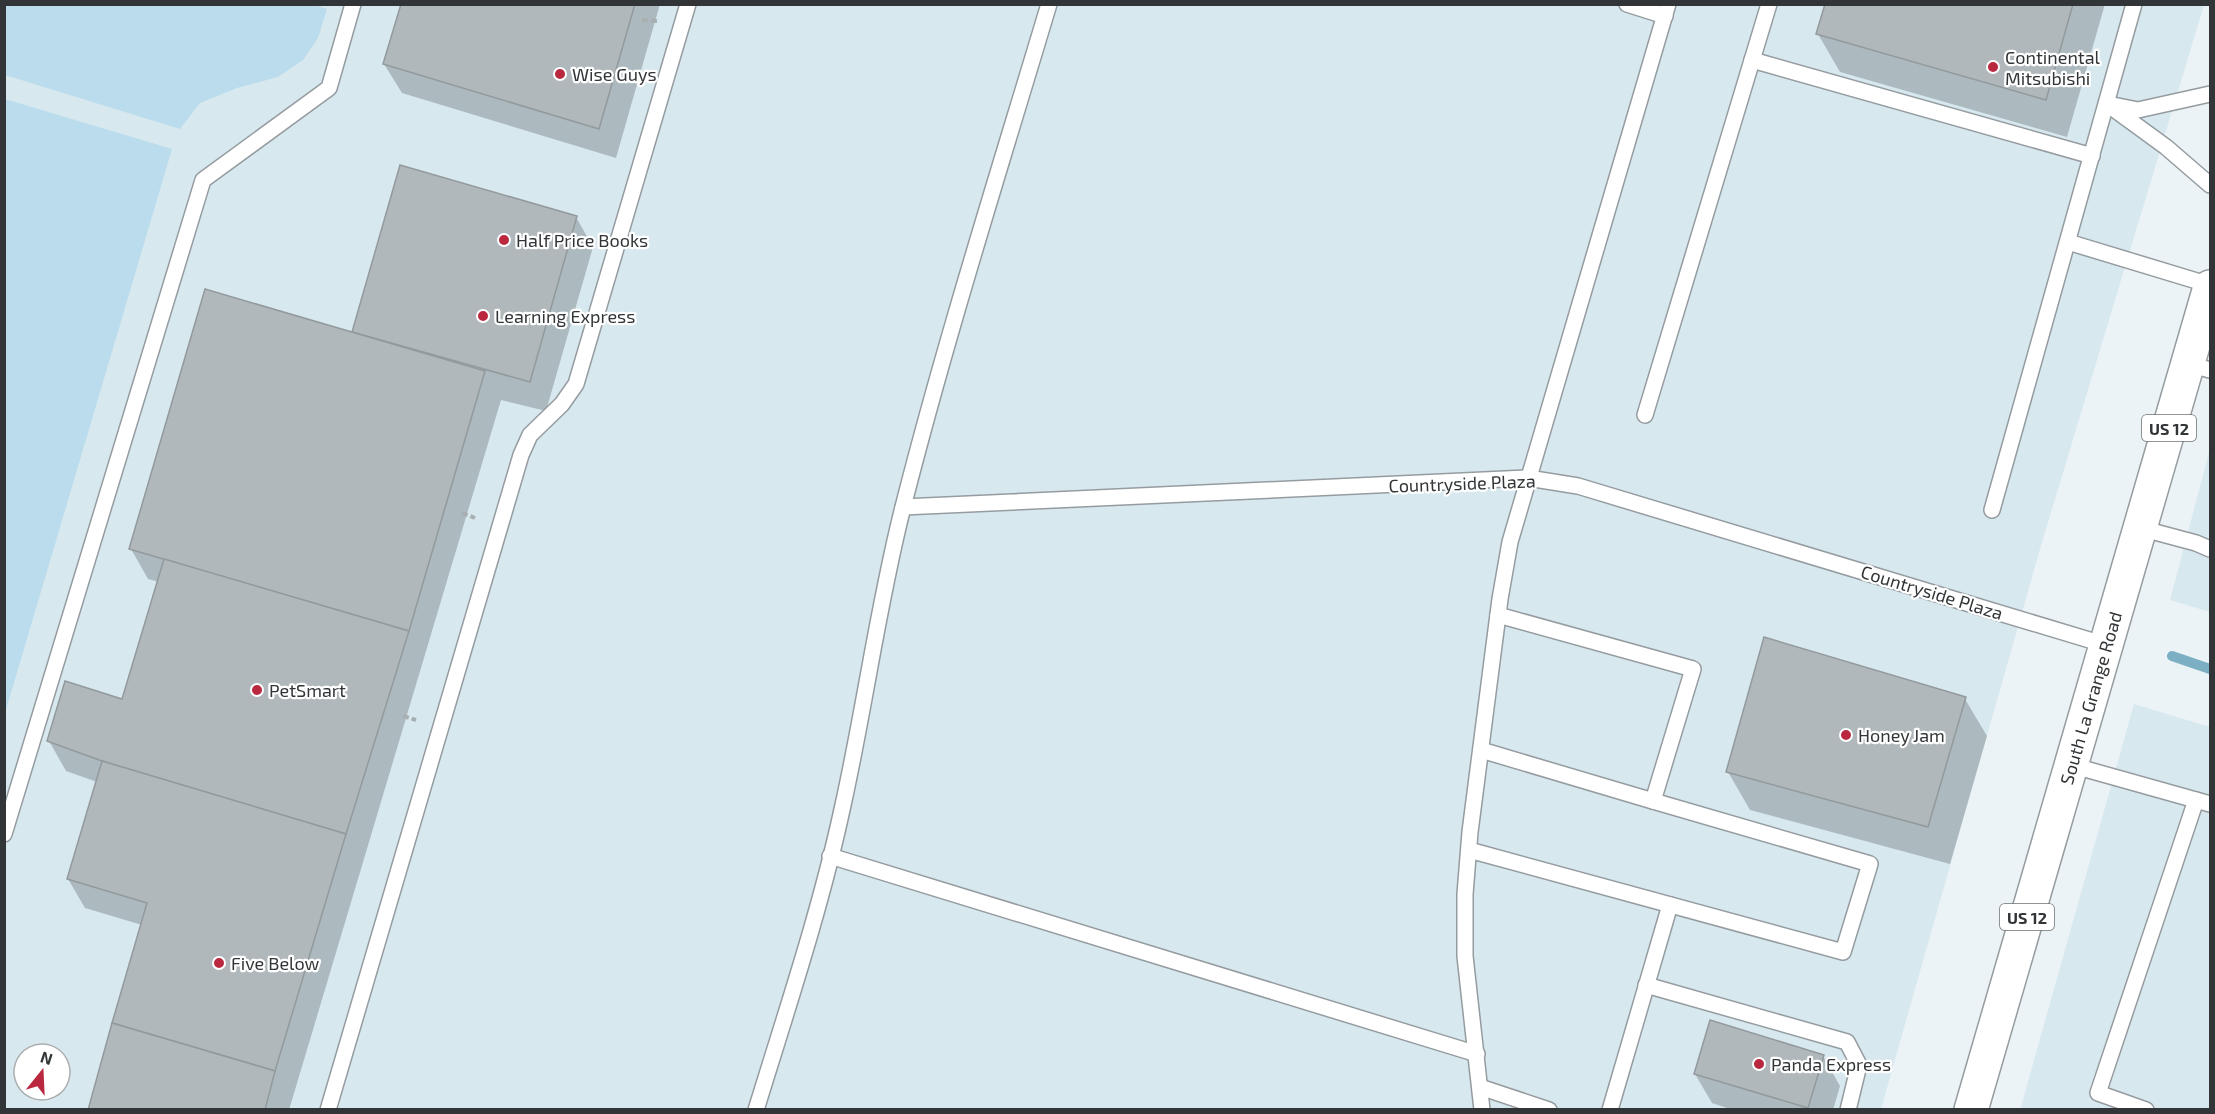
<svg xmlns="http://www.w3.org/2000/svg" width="2215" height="1114" font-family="'Exo 2',sans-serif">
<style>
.built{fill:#d8e8ef;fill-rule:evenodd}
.green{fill:#badcec}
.shadow{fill:#0003}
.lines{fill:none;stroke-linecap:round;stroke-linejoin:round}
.stream{stroke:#7caec4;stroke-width:10}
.building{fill:#b0b8bb;stroke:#939a9d;stroke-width:1.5}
.service-casing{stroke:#959ca0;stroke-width:18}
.primary-casing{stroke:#959ca0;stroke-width:36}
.path{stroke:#a8afb1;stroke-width:4;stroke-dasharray:6 3;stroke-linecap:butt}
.service{stroke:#fff;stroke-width:15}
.primary{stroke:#fff;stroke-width:33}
.poi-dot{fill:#b9283f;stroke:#fff;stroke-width:2}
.labels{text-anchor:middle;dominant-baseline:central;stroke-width:4.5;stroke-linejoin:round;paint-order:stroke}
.shield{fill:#fff;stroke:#707273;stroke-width:1.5}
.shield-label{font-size:16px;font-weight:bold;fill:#323537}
.poi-label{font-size:18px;fill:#323537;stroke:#fff;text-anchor:start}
.street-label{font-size:18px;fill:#323537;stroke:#fff}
</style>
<rect width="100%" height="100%" fill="#ebf3f6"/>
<!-- built -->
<g class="built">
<path d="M5,5H2204L2040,549L1881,1109L5,1110ZM24,1054H60V1090H24Z"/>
<path d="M2210,449V612L2170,600Z"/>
<path d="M2134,704L2210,727V1109L2020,1110Z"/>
</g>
<!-- green -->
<g class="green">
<path d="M311,4L327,9L318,38L303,60L278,77L237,88L200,103L180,129L5,75V5Z"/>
<path d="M5,99L172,149L5,713L4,99Z"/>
</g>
<!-- shadow -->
<g class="shadow">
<path d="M402,4H660L616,158L402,93L384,64Z"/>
<path d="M1827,4H2105L2067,137L1840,72L1818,34Z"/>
<path d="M401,167L576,217L593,247L546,411L501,400L289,1110H90L142,925L85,908L68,879L97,782L66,771L49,741L123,700L159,582L148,579L131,549L354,334Z"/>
<path d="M1965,699L1987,736L1950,864L1750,810L1728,772Z"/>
<path d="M1823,1056L1840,1086L1833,1110H1733L1712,1103L1695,1074Z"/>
</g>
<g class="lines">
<!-- stream -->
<path class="stream" d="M2172,656L2210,669"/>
</g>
<!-- building -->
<g class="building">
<path d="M401,4H635L599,129L383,64Z"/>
<path d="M1825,4H2073L2046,100L1816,34Z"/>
<path d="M400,165L577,216L530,382L352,332Z"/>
<path d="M205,289L485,371L409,631L129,549Z"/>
<path d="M164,559L409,631L346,834L102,761L47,741L65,681L122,699Z"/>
<path d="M1764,637L1966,697L1928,827L1726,772Z"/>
<path d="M102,761L346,834L275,1071L112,1023L147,903L67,879Z"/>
<path d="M1710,1020L1824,1055L1808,1108L1694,1074Z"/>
<path d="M112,1023L275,1071L265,1110H88Z"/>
</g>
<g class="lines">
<!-- service casing -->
<g class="service-casing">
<g id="service">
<path d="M1627,4L1665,16"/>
<path d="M1752,60L2092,156"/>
<path d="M2107,104L2166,147L2210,185"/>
<path d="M2113,105L2138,110L2210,94"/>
<path d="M2068,242L2210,285"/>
<path d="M2188,364L2210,370"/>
<path d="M1645,415L1769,4"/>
<path d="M903,507L1528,478L1578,486L2106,645"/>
<path d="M1992,510L2134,4"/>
<path d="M2140,528L2196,543L2210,549"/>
<path d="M1481,750L1653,801"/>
<path d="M2071,765L2210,804"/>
<path d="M4,834L203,180L329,88L353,4"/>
<path d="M1469,850L1843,952L1870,864L1653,801L1693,669L1498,615"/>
<path d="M830,856L1477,1054"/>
<path d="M1646,985L1847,1042L1859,1065L1848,1110"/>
<path d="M1480,1087L1549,1110"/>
<path d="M328,1110L521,455L530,435L562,404L576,384L688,4"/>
<path d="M756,1110C787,1009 821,908 843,805C865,706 878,605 903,507C946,338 999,171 1049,4"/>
<path d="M1482,1110L1465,956V894L1470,832L1500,599L1510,542L1668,4"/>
<path d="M1610,1110L1670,905"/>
<path d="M2146,1110L2098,1093L2196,800"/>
</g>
</g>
<!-- primary casing -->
<g class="primary-casing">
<g id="primary">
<path id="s1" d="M1971,1110L2210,287"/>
</g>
</g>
<!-- path -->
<g class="path">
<path d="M642,20L657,21"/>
<path d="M556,322L567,325"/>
<path d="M462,513L475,518"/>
<path d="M403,716L416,720"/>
</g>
<!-- service -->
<use href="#service" class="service"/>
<!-- primary -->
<use href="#primary" class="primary"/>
</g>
<!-- markers -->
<g class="poi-dot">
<circle cx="1993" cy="67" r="6"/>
<circle cx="560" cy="74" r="6"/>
<circle cx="504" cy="240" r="6"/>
<circle cx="483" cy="316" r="6"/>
<circle cx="257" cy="690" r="6"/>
<circle cx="1846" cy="735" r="6"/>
<circle cx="219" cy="963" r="6"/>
<circle cx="1759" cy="1064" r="6"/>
</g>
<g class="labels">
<!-- shield labels -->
<g class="shield">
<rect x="2142" y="415" width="54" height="26" rx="4.5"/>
<rect x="2000" y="904" width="54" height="26" rx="4.5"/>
</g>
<g class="shield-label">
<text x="2169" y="428">US 12</text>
<text x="2027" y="917">US 12</text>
</g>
<!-- poi labels -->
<g class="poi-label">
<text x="2005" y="57">Continental<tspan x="2005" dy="21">Mitsubishi</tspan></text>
<text x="572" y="74">Wise Guys</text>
<text x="516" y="240">Half Price Books</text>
<text x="495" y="316">Learning Express</text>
<text x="269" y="690">PetSmart</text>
<text x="1858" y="735">Honey Jam</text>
<text x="231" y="963">Five Below</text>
<text x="1771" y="1064">Panda Express</text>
</g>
<!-- street labels -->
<g class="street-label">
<text transform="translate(1462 483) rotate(-2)">Countryside Plaza</text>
<text transform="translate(1932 592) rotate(17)">Countryside Plaza</text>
<text stroke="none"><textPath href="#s1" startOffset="429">South La Grange Road</textPath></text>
</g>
</g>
<!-- border -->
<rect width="2215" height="1114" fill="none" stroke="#323537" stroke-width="12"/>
<!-- north arrow -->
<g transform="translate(42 1072) rotate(18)"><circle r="28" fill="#ffffff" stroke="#adaeaf" stroke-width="1.5"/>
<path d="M0-4.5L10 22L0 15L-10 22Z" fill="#b9283f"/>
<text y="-9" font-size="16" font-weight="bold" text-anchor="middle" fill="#323537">N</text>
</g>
</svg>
